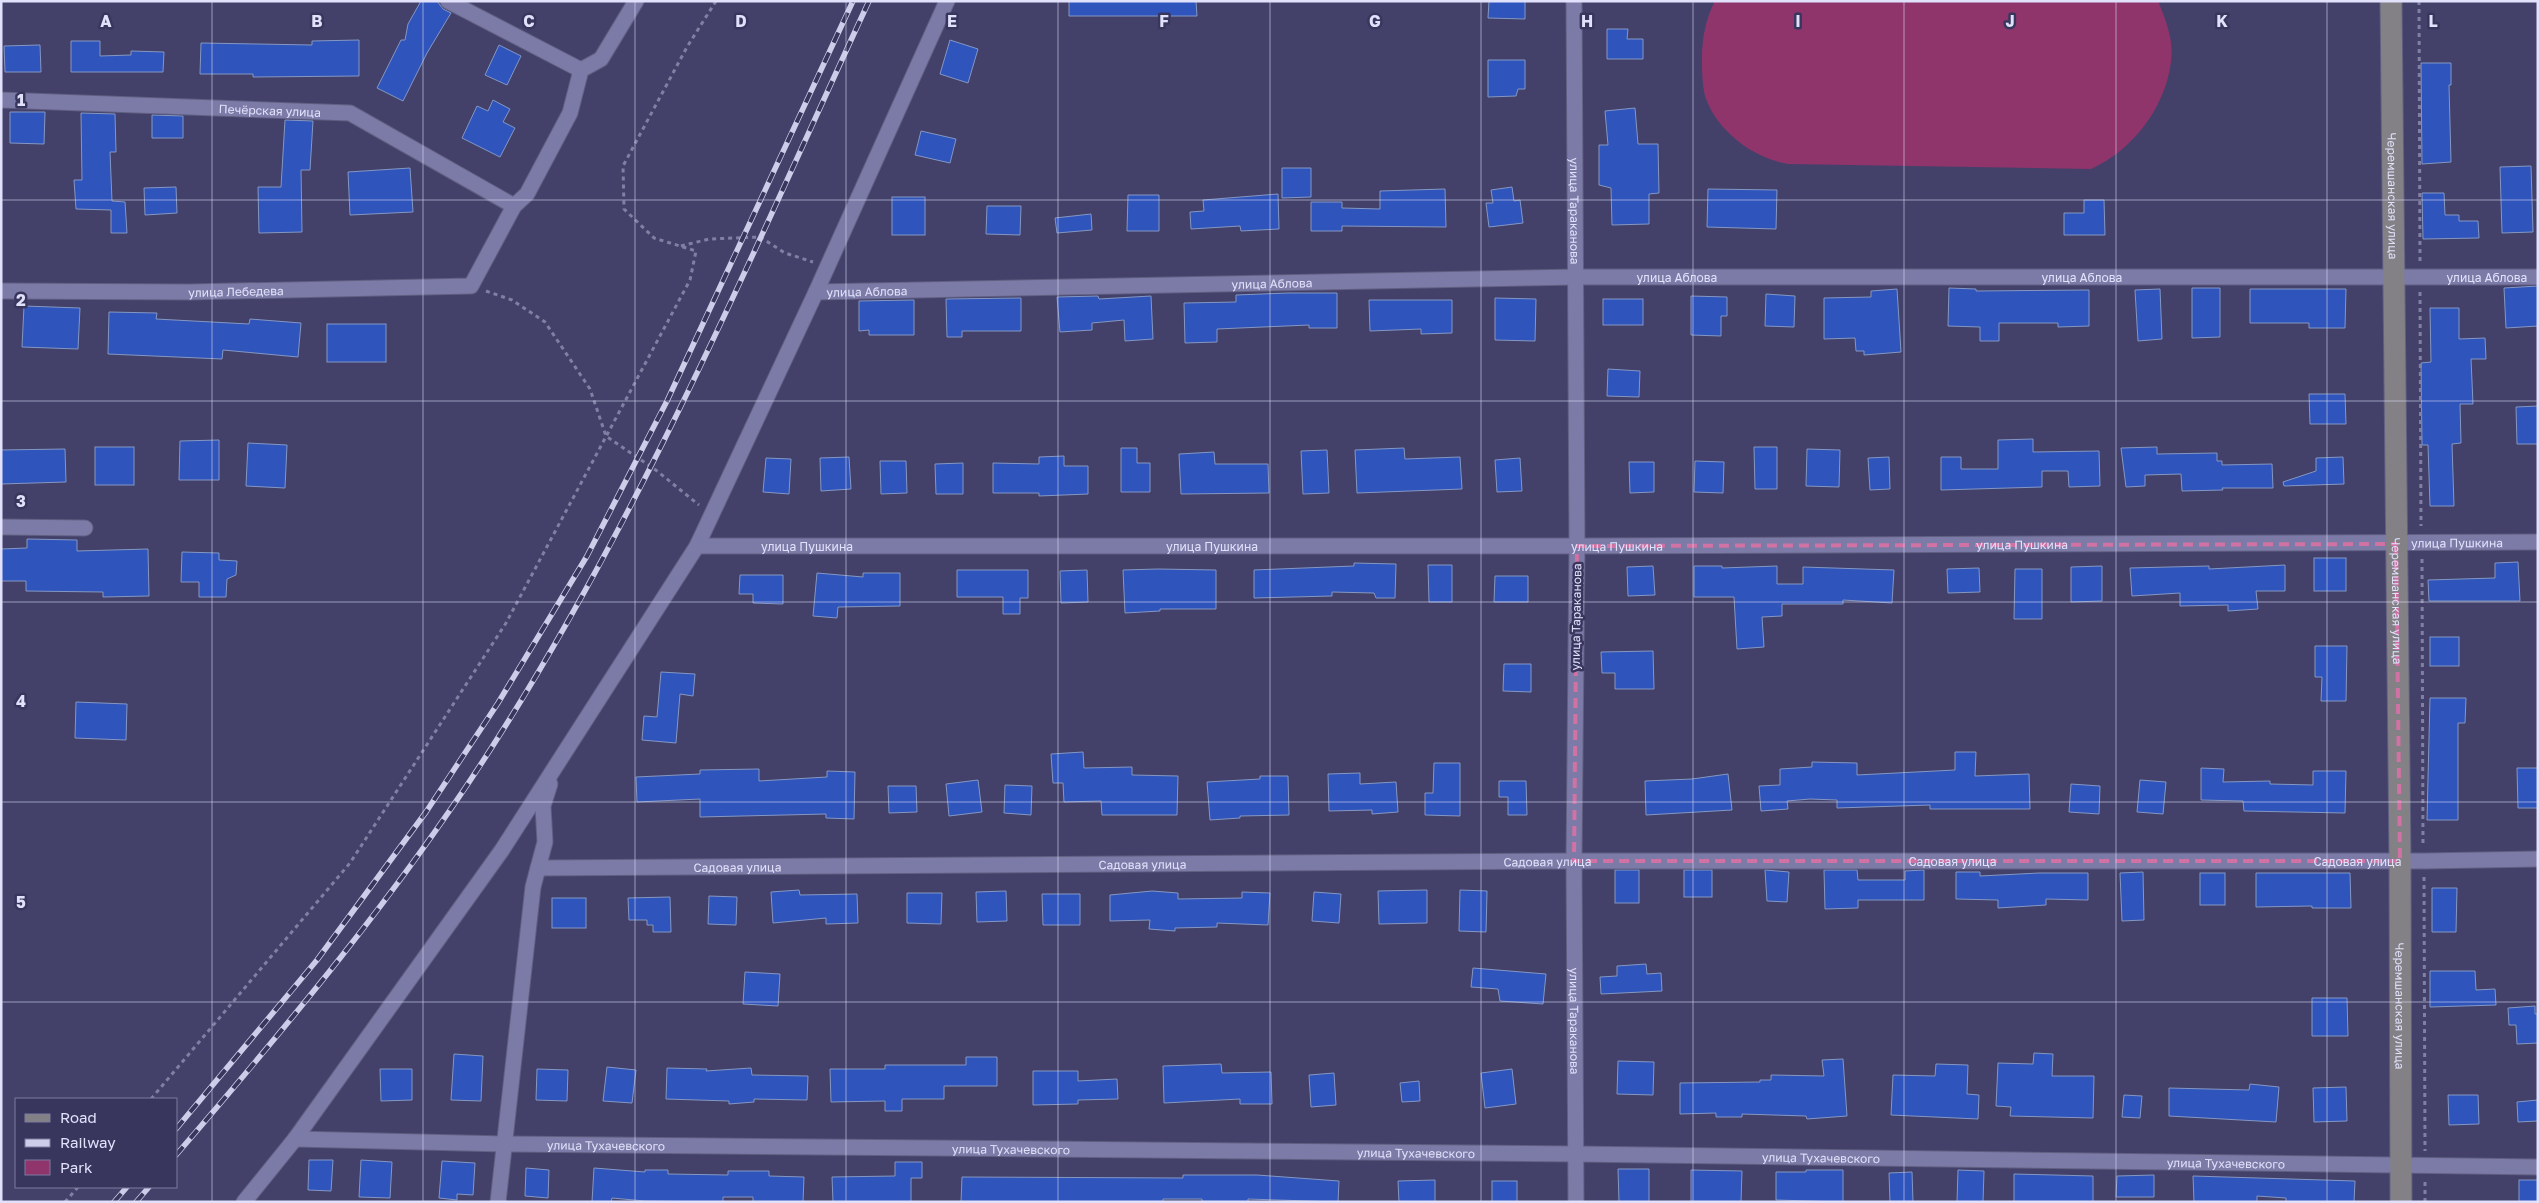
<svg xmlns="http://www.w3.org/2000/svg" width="2539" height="1203" font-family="'Golos Text',sans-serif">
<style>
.green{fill:#8f356c}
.building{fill:#2f54bc;stroke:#8497c3}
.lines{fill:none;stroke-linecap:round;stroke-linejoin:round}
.minor-casing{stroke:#615f81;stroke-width:17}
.secondary-casing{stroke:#615f81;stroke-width:23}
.path{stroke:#8180a3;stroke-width:3;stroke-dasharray:4 4;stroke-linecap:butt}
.minor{stroke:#7c7ba8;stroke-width:15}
.secondary{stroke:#838186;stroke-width:21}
.rail-casing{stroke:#cdcde9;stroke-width:5.5}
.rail{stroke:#39365e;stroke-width:4;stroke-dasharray:11;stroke-linecap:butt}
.marked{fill:none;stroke:#d072a3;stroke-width:4;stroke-dasharray:10 6;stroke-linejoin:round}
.grid{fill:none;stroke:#e1e1fb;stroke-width:1;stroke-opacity:0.55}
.labels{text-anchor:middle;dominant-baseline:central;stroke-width:5;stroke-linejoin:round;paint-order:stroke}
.street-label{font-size:12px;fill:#e1e1fb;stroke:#39365e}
.grid-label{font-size:16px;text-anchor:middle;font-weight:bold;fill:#e1e1fb;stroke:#39365e;stroke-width:5;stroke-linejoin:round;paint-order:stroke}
</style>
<rect width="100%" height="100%" fill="#43416a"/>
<!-- green -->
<path class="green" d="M1715,1H2158C2166,20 2174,41 2171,61C2166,107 2132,151 2091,169L1788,164C1754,158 1719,133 1706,99C1702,87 1702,71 1702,57C1702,38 1706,18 1715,1Z"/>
<!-- building -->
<g class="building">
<path d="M421,1H437L443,9L451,13L427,53L403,101L377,88L401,40H405L408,24Z"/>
<path d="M1069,1H1196L1197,16H1069Z"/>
<path d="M1489,1H1525V19L1488,18Z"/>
<path d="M1607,29H1628L1627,39H1643V59H1607Z"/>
<path d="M359,40V76L253,77V74H200L201,43L312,45V41Z"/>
<path d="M950,40L978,49L968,83L940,74Z"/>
<path d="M71,41H100V56L131,55V51L164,52L163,72H71Z"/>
<path d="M40,45L41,72H5L4,46Z"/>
<path d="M499,45L521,56L507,85L485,75Z"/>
<path d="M1488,60H1525V89H1518L1516,96L1488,97Z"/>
<path d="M2421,63H2451V85H2449L2451,162L2422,164Z"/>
<path d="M493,100L510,109L503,122L515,128L500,157L462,138L477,106L488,111Z"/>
<path d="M1635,108L1638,144H1658L1659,193L1649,194V224L1612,225L1611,188L1599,185V145H1608L1605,111Z"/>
<path d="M10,112H45L44,144L10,143Z"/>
<path d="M81,113L115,114L116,152H110L112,201L125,202L127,233H111V210L76,209L74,180H82Z"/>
<path d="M152,115L183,116V138H152Z"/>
<path d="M285,120L313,121L310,170H301L302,232L259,233L258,187H281Z"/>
<path d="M921,131L956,139L950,163L915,155Z"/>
<path d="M2531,166L2533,232L2502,233L2500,167Z"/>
<path d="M410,168L413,212L350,215L348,172Z"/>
<path d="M1282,168H1311V197L1282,198Z"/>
<path d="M176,187L177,213L145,215L144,188Z"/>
<path d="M1512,187L1514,201L1520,200L1523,223L1489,227L1486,203H1493L1491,190Z"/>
<path d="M1445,189L1446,227L1342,226V231H1311V202H1342V208L1380,209V191Z"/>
<path d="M1708,189L1777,190L1776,229L1707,227Z"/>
<path d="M2422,193H2444L2445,215H2459V221H2478L2479,238L2423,239Z"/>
<path d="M1278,194L1279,229L1241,231L1240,226L1191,229L1190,212L1204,211L1203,200Z"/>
<path d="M1128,195H1159V231H1127Z"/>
<rect x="892" y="197" width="33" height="38"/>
<path d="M2084,200H2104L2105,235H2064V213H2084Z"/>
<path d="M987,206H1021L1020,235L986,234Z"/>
<path d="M1091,214L1092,230L1057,233L1055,218Z"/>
<path d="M2538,286V326L2506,328L2504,288Z"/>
<path d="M1949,288L1976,289V291L2089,290V326L2058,327V323H1999V341H1980V327L1948,326Z"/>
<path d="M2192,288H2220V337L2192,338Z"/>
<path d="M1897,289L1901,352L1864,355V351H1856L1855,338L1824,339V298L1871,297V291Z"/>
<path d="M2160,289L2162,339L2138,341L2135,290Z"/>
<path d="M2250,289H2346L2345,328H2309V323H2250Z"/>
<path d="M1288,293H1337V328H1309V325L1217,329V342L1185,343L1184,303L1236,302V295Z"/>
<path d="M1766,294L1795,296L1794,327L1765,326Z"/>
<path d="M1098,296L1099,299L1151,296L1153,339L1125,341L1124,320L1092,323V330L1060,332L1057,297Z"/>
<path d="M1691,296L1727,297V316H1721V336L1691,335Z"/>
<path d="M1021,298V331H962V337H947L946,299Z"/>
<path d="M1495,298L1536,299L1535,341L1495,340Z"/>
<rect x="1603" y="299" width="40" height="26"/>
<path d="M914,300V335H869V330L859,331V301Z"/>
<path d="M1369,300H1452V333L1421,334V329L1370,331Z"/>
<path d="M24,306L80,308L78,349L22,347Z"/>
<path d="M2430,308H2459V339L2485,338L2486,359H2471L2473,404H2460L2461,443L2452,444L2454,506H2430L2428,445H2422L2421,363L2431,362Z"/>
<path d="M109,312L157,313L156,319L249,324L250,319L301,323L298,357L223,350L222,359L108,354Z"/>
<rect x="327" y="324" width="59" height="38"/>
<path d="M1608,369L1640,371L1639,397L1607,396Z"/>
<path d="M2309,394H2345L2346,424H2310Z"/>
<path d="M2538,406V444H2517L2516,407Z"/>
<path d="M2033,439V452L2099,451L2100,486L2069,487L2068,471H2042V487L1941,490V457H1961V469H1998V440Z"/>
<path d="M219,440V480H179L180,441Z"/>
<path d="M248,443L287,445L285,488L246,486Z"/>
<rect x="95" y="447" width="39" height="38"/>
<path d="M1754,447H1777V489H1755Z"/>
<path d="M2157,447V454L2217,453V461H2222V465L2272,464L2273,488H2222L2223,490L2182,491L2181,474L2145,475V486L2126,487L2121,448Z"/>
<path d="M1121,448H1137V463H1150V492H1121Z"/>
<path d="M1404,448L1405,459L1460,457L1462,489L1357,493L1355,450Z"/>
<path d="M65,449L66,482L1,484V450Z"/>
<path d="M1807,449L1840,450L1839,487L1806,486Z"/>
<path d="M1327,450L1329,493L1303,494L1301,451Z"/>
<path d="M1214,452L1215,464H1268L1269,493L1181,494L1179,454Z"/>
<path d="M1064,456V466H1088V494L1039,496V493H993V463L1039,464V457Z"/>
<path d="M849,457L851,489L821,491L820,458Z"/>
<path d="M1889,457L1890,489L1870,490L1868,458Z"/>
<path d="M2343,457L2344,484L2284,486L2283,482L2316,471V458Z"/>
<path d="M766,458L791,459L789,494L763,492Z"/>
<path d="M1520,458L1522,491L1497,492L1495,460Z"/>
<path d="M880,461H906L907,493L881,494Z"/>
<path d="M1695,461L1724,462L1723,493L1694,492Z"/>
<path d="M1629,462H1654V492L1630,493Z"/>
<path d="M963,463V494H936L935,464Z"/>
<path d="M27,539L77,540V551L148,549L149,596L103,597V592L26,591V581H1V549L27,548Z"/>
<path d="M182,552L219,553V560L237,561L236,575L227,579L226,597H199V582H181Z"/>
<rect x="2314" y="558" width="32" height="33"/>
<path d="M2518,562L2520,601H2429L2428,580L2495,578V563Z"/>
<path d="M1354,563L1396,564L1395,598H1376L1374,593L1332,592V596L1254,598V570L1354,566Z"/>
<path d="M1428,565H1452V602H1429Z"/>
<path d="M2285,565V591H2256L2258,609L2228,611V605L2180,606V593L2132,596L2130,568L2209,566V569Z"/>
<path d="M1653,566L1655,595L1628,596L1627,567Z"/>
<path d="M1694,566H1722V568L1777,566V584H1803V567L1894,570L1892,603L1843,600V604H1782V616L1762,617L1764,647L1737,649L1734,597H1694Z"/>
<path d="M2102,566V601L2071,602V567Z"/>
<path d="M1979,568L1980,592L1948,593L1947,569Z"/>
<path d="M1158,569L1216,570V609H1160V611L1125,613L1123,570Z"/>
<path d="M2015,569H2042V619H2014Z"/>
<path d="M957,570H1028V598H1020V614H1003V597H957Z"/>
<path d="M1087,570L1088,602L1061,603L1060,571Z"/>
<path d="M817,573L863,577V573H900V606L838,607L837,618L813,616Z"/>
<path d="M740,575H783V604L753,603V594H739Z"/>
<path d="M1495,576H1528V602H1494Z"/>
<rect x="2430" y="637" width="29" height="29"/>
<path d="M2315,646H2347L2346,701H2321L2322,677H2315Z"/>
<path d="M1653,651L1654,689H1615V673H1602L1601,652Z"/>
<path d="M1504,664H1531V692L1503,691Z"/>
<path d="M661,672L695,674L693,696L680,694L676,743L642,740L644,716L657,717Z"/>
<path d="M2430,698H2466L2465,723H2458V820H2427Z"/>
<path d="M76,702L127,704L126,740L75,738Z"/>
<path d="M1083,752L1084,768L1132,767V775L1178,776L1177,815H1102L1101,801L1064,802L1063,783H1053L1051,754Z"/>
<path d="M1955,752H1976L1975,776L2029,774L2030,809H1930V805L1837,808V800L1810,799L1787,801L1788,809L1761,811L1759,786L1780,785V769L1812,767V762L1857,763V775L1955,770Z"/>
<path d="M1434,763H1460V816L1425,815V793H1433Z"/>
<path d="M2201,768L2224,769L2223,782L2270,781V784L2313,785V771H2346L2345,813L2244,811L2243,801L2201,800Z"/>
<path d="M2517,768H2538V808H2518Z"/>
<path d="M759,769V781L827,777V771L855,772L854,819L826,818V814L700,817V799L637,802L636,777L700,774V770Z"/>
<path d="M1360,773V784L1396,782L1398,812L1372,814V810L1329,811L1328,774Z"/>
<path d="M1728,774L1732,810L1646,815L1645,781L1692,779Z"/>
<path d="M1260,776H1288L1289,815L1240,816V818L1210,820L1207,782L1260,779Z"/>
<path d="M978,780L982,812L949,816L946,784Z"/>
<path d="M2140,780L2166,782L2163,814L2137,812Z"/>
<path d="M1499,781H1526L1527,815H1508V797H1499Z"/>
<path d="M2071,784L2100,786L2099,814L2069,812Z"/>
<path d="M1005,785L1032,786L1031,815L1004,813Z"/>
<path d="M888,786H916L917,812L889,813Z"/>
<rect x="1615" y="870" width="24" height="33"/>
<rect x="1684" y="870" width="28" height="27"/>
<path d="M1765,870L1789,872L1787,902L1767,901Z"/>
<path d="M1824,870H1857L1858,880H1905V871L1924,870V900H1858V908L1825,909Z"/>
<path d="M1956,872H1980V876L2039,873H2088V900L2046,899V905L1998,908V900L1956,899Z"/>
<path d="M2143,872L2144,920L2122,921L2120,873Z"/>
<rect x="2200" y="873" width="25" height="32"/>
<path d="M2256,873H2350L2351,908H2312V906L2256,907Z"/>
<path d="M2432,888H2457L2456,932H2432Z"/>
<path d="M799,890L800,895L857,894L858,923L826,924V918L773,923L771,892Z"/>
<path d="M1427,890V923L1379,924L1378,891Z"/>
<path d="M1460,890L1487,891L1486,932L1459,931Z"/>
<path d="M1006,891L1007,921L977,922L976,892Z"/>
<path d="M1152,891L1178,893V899L1242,898V892L1270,893L1268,925L1217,923V927L1175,928V931L1149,929L1150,920L1110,921V895Z"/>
<path d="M1314,892L1341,894L1339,923L1312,921Z"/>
<path d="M907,893H942L941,924L907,923Z"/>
<path d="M1042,894H1080V925H1043Z"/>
<path d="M709,896L737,897L736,925L708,924Z"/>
<path d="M670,897L671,932H653V925H647V920H629L628,898Z"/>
<rect x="552" y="898" width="34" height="30"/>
<path d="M1646,964L1647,974L1661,973L1662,991L1601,994L1600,977L1617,976V966Z"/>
<path d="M1473,968L1546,974L1543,1004L1500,1001L1498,989L1471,987Z"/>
<path d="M2430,971H2475L2476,990L2495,989L2496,1005L2430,1007Z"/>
<path d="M745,972L780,974L778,1006L743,1004Z"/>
<path d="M2312,998H2347L2348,1036H2312Z"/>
<path d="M2535,1006V1014H2538V1043L2517,1044L2516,1025H2509L2508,1008Z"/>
<path d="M2034,1053L2053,1054L2052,1076H2094L2093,1118L2010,1116L2011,1107L1996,1106L1998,1063L2033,1064Z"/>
<path d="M454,1054L483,1056L481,1101L451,1100Z"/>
<path d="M966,1057H997V1086H944V1099H902V1111H885V1101L831,1102L830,1069H885V1065H966Z"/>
<path d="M1843,1059L1847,1116L1807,1119L1806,1116L1742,1114V1117H1716V1113L1680,1114V1083L1760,1082V1080H1771V1075L1824,1076L1822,1060Z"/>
<path d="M1618,1061L1654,1062L1653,1095L1617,1094Z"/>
<path d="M1221,1064L1222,1073L1271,1072L1272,1104H1240V1099L1164,1103L1163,1066Z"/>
<path d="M1936,1064L1968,1065L1967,1094L1979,1095L1978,1119L1891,1115L1893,1075L1935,1076Z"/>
<path d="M607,1067L636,1070L632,1103L603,1101Z"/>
<path d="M667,1068L707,1069L706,1071L751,1068L752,1075L808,1076L807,1100L754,1099V1102L729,1104V1101L666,1099Z"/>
<path d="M380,1069H412V1100L381,1101Z"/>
<path d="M537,1069L568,1070L567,1101L536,1100Z"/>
<path d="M1512,1069L1516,1104L1485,1108L1481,1073Z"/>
<path d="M1033,1071H1078V1081L1117,1079L1118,1099L1078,1100V1104L1033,1105Z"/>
<path d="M1334,1073L1336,1105L1311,1107L1309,1075Z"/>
<path d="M1419,1081L1420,1101L1402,1102L1400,1083Z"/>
<path d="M2250,1084L2279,1087L2276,1122L2169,1116V1088L2249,1090Z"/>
<path d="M2346,1087L2347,1121L2314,1122L2313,1088Z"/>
<path d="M2124,1095L2142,1096L2140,1118L2122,1117Z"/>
<path d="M2448,1095H2478L2479,1124L2449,1125Z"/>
<path d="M2538,1100V1121L2518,1122L2517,1102Z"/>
<path d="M309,1160H333L331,1191L308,1190Z"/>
<path d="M361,1160L392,1162L390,1198L359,1197Z"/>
<path d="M442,1161L475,1163L473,1195L457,1194V1200L439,1198Z"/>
<path d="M895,1162H922V1178H911V1202H833L832,1177L895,1176Z"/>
<path d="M526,1168L549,1170L548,1198L525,1196Z"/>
<path d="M594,1168L645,1172V1170H668V1174L728,1175V1171H769V1176L804,1177L803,1202H753V1197H723V1202L645,1201L612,1198L611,1202H592Z"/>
<path d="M1618,1169H1649V1202H1619Z"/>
<path d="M1691,1170L1742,1171L1741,1202H1691Z"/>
<path d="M1806,1170H1843V1202L1776,1200V1172H1806Z"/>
<path d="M1958,1170L1984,1171L1983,1202H1957Z"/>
<path d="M1912,1172L1913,1202H1890L1889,1173Z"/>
<path d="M2014,1174L2093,1176V1202H2014Z"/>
<path d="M1183,1175H1257L1339,1181L1338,1202L1248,1199V1202H1202V1199H1163V1202H961L962,1177L1183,1178Z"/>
<path d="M2154,1175V1197H2116L2117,1176Z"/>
<path d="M2193,1176L2355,1181L2354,1202H2286V1198L2257,1196V1202H2194Z"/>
<path d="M1435,1180V1202H1399L1398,1181Z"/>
<rect x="2519" y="1180" width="19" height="22"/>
<rect x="1492" y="1181" width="25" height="21"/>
</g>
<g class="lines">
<!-- minor casing -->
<g class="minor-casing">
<g id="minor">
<path d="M448,1L581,70"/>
<path id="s1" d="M1574,1L1577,546L1574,861L1576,1202"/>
<path id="s2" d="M1,100L350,113L514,206"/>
<path id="s3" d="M1,291L190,292L471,286L514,206L527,194L570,113L581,70L601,59L636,1"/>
<path id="s4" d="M816,292L1577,277H2538"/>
<path d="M1,527L85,528"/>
<path id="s5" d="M697,546H1577L2538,542"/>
<path d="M538,868L545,842L543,806L550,784"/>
<path id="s6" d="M295,1139L504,1144L1576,1154L2538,1167"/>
<path d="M244,1202L295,1139L502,850L697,546L816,292L947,1"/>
<path id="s7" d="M498,1202L533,887L538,868L1574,861H2424L2538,859"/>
</g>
</g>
<!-- secondary casing -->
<g class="secondary-casing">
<g id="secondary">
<path id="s8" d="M2391,1L2400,861L2401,1202"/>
</g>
</g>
<!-- path -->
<g class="path">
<path d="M2419,1L2420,261"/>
<path d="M681,246L709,239L760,237L785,253L813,262"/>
<path d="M486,291L512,300L545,322L590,389L606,436L657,471L699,505"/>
<path d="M2420,292L2421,526"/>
<path d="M2422,559L2423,846"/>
<path d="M2424,877L2425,1151"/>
<path d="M151,1099L350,863L506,623L690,280L696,251L654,238L624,209L623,166L687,47L716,1"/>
<path d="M2425,1182V1202"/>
<path d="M65,1202L78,1187"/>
</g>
<!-- minor -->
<use href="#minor" class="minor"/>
<!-- secondary -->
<use href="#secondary" class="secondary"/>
<!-- rail casing -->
<g class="rail-casing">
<g id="rail">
<path d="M176,1129L317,960L426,812L498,703L587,556L667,401L853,1"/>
<path d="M176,1155C288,1025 400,891 492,747C643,512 752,254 869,1"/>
<path d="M114,1202L127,1187"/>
<path d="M136,1202L149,1187"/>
</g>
</g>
<!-- rail -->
<use href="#rail" class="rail"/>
</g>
<!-- marked area -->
<path class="marked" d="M2396,544L2400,861H1574L1577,546Z"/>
<!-- grid -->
<path class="grid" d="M212,1V1202M423,1V1202M635,1V1202M846,1V1202M1058,1V1202M1270,1V1202M1481,1V1202M1693,1V1202M1904,1V1202M2116,1V1202M2327,1V1202M1,200H2538M1,401H2538M1,602H2538M1,802H2538M1,1002H2538"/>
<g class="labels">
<!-- street labels -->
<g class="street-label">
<text stroke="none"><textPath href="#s2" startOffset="269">Печёрская улица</textPath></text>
<text stroke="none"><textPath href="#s8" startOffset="195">Черемшанская улица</textPath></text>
<text stroke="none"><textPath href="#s1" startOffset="210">улица Тараканова</textPath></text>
<text stroke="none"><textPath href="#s4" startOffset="861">улица Аблова</textPath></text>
<text stroke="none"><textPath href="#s4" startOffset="1266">улица Аблова</textPath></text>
<text stroke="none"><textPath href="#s4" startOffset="1671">улица Аблова</textPath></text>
<text stroke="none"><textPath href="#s4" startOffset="456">улица Аблова</textPath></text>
<text stroke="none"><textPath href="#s3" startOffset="235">улица Лебедева</textPath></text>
<text stroke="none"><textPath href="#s4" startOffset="51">улица Аблова</textPath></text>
<text stroke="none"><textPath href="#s5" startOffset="1760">улица Пушкина</textPath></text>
<text stroke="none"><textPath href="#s5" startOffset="1325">улица Пушкина</textPath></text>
<text stroke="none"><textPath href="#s5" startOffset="110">улица Пушкина</textPath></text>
<text stroke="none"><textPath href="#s5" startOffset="515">улица Пушкина</textPath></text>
<text stroke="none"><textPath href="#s5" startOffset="920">улица Пушкина</textPath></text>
<text stroke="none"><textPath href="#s8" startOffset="600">Черемшанская улица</textPath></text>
<text transform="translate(1576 617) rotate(-89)">улица Тараканова</text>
<text stroke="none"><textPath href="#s7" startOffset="1346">Садовая улица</textPath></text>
<text stroke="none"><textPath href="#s7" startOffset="1751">Садовая улица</textPath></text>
<text stroke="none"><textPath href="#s7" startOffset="2156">Садовая улица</textPath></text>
<text stroke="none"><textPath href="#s7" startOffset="941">Садовая улица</textPath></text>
<text stroke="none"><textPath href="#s7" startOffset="536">Садовая улица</textPath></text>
<text stroke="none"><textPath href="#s8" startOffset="1005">Черемшанская улица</textPath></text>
<text stroke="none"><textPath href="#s1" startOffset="1020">улица Тараканова</textPath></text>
<text stroke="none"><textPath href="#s6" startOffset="311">улица Тухачевского</textPath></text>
<text stroke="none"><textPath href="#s6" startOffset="716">улица Тухачевского</textPath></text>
<text stroke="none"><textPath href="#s6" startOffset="1121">улица Тухачевского</textPath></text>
<text stroke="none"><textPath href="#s6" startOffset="1526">улица Тухачевского</textPath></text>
<text stroke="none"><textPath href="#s6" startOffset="1931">улица Тухачевского</textPath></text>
</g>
</g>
<g class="grid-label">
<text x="106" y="27">A</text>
<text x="317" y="27">B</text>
<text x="529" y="27">C</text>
<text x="741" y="27">D</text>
<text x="952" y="27">E</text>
<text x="1164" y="27">F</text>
<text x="1375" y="27">G</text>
<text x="1587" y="27">H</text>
<text x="1798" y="27">I</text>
<text x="2010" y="27">J</text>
<text x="2222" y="27">K</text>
<text x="2433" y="27">L</text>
<text x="21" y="106">1</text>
<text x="21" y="306">2</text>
<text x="21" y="507">3</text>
<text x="21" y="707">4</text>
<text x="21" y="908">5</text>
</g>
<!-- border -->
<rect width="2539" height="1203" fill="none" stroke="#e1e1fb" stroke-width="5"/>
<!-- legend -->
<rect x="15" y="1098" width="162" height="90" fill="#39365e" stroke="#7c7a9d"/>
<rect x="25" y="1114" width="25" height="8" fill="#838186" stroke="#7c7a9d"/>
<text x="60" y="1123" font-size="15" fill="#e1e1fb">Road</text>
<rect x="25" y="1139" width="25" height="8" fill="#cdcde9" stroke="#7c7a9d"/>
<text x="60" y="1148" font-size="15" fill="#e1e1fb">Railway</text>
<rect x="25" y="1160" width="25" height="15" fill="#8f356c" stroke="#7c7a9d"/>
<text x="60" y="1173" font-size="15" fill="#e1e1fb">Park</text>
</svg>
